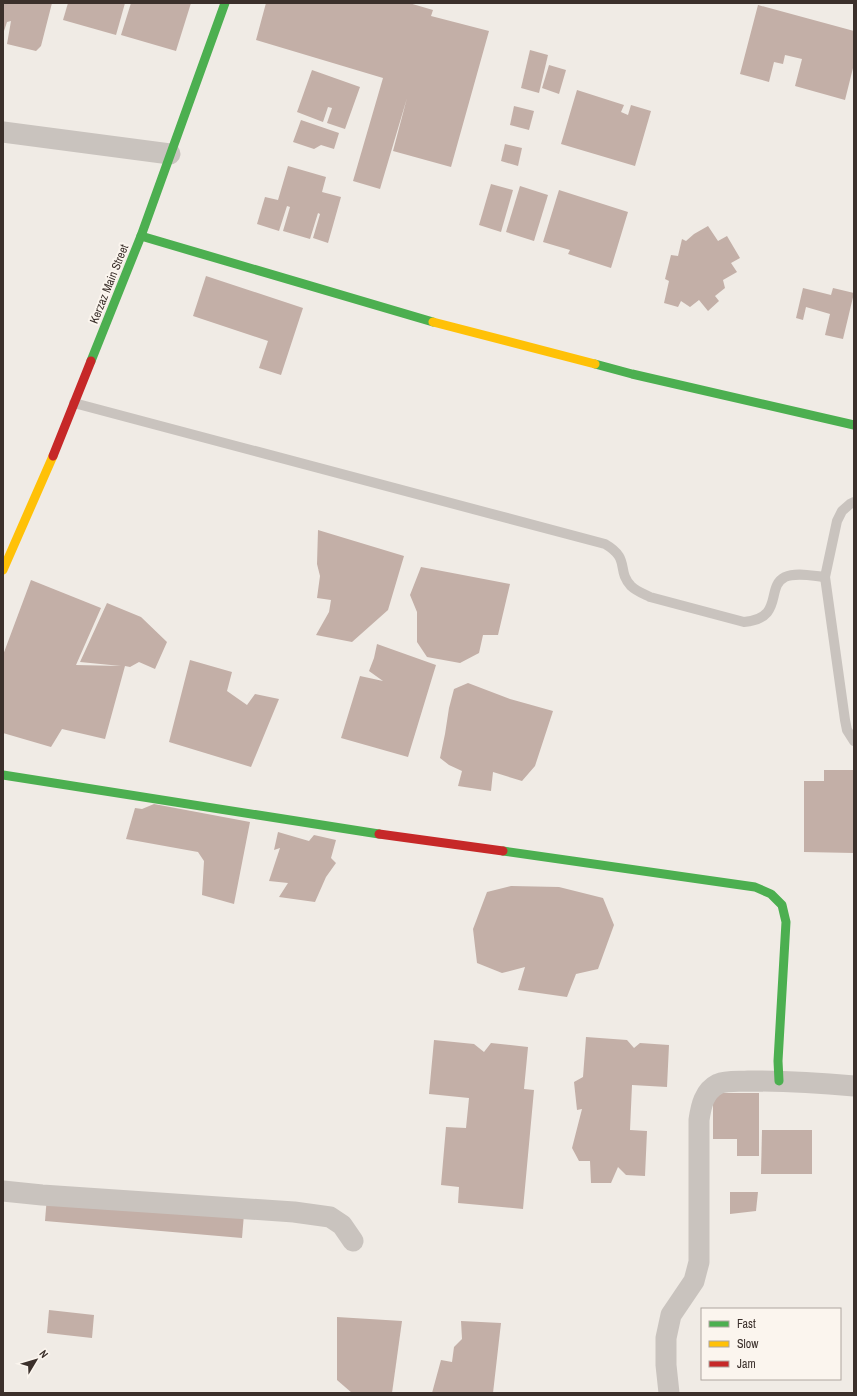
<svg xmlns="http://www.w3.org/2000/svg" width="857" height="1396" font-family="'Archivo Narrow',sans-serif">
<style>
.building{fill:#c3afa7}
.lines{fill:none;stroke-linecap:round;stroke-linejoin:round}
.lane{stroke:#c9c3be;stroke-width:10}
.street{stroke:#c9c3be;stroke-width:21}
.fast{stroke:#4caf50;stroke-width:9}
.slow{stroke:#ffc107;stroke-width:9}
.jam{stroke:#c62828;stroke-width:9}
.labels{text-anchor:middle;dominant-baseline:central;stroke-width:4;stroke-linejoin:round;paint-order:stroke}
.street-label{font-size:12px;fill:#3b302b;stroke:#fbf5ee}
</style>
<rect width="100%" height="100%" fill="#f0ebe5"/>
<!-- building -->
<g class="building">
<path d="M3,3H52L41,46L36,51L7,44L11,21L7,22L3,34Z"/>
<path d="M68,3H125L116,35L63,20Z"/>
<path d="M131,3H191L176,51L121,35Z"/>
<path d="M266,3H409L433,10L431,16L489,31L451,167L393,151L407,98L380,189L353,181L383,78L256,40Z"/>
<path d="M758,5L854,31V64L845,100L795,86L802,59L785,55L783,64L774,62L769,82L740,74Z"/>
<path d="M530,50L548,55L539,93L521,88Z"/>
<path d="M549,65L566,70L559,94L542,88Z"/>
<path d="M312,70L360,87L345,129L327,123L332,108L328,107L323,122L297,112Z"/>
<path d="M577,90L624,105L621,112L628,115L631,105L651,111L635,166L561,144Z"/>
<path d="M514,106L534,111L529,130L510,125Z"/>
<path d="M301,120L339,133L334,149L321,145L314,149L293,142Z"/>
<path d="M505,144L522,148L518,166L501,161Z"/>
<path d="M288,166L326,177L322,192L341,197L328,243L313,238L320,214L318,213L310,239L283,231L290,207L287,206L279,231L257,224L265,197L278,200Z"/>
<path d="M491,184L513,190L501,232L479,225Z"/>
<path d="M520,186L548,195L534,241L506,232Z"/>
<path d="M559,190L628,212L611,268L568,254L570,250L543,242Z"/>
<path d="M708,226L718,241L727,236L740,258L731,263L737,272L723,280L725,288L715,296L719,301L708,311L699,300L690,307L681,301L678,307L664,303L669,281L665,279L671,255L678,256L682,239L686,241L694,234Z"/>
<path d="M206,276L303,308L281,375L259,368L268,341L193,316Z"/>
<path d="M803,288L831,295L833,288L854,293L843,339L825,335L830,314L806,307L803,320L796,318Z"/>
<path d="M318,530L404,556L388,610L352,642L316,635L329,612L331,600L317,598L320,576L317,564Z"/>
<path d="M421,567L510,584L498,635H483L479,653L460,663L427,657L417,642V612L410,595Z"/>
<path d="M31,580L101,608L76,665L121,666L80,662L107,603L141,617L167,642L155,669L139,662L130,667L125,666L105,739L62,729L51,747L3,733V655Z"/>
<path d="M377,644L436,665L408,757L341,738L360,676L383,681L369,671L374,658Z"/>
<path d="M190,660L232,672L227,691L247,705L255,694L279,699L251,767L169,742Z"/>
<path d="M468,683L510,699L553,711L535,766L522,781L493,772L491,791L458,786L462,771L449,765L440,758L445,734L449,708L454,689Z"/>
<path d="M824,770H854V853L804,852V781H824Z"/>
<path d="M154,804L250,822L234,904L202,895L204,861L198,852L126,839L135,808L142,809Z"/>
<path d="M278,832L309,841L314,835L336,840L331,858L336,863L326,877L315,902L279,897L288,883L269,881L280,848L274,850Z"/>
<path d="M511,886L559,887L603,898L614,925L598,969L576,974L567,997L518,990L525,967L502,973L477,963L473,929L487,892Z"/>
<path d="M586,1037L627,1040L634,1048L640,1043L669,1045L667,1087L632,1085L630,1130L647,1131L645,1176L626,1175L618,1167L611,1183H591L590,1161H579L572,1148L582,1109L577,1110L574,1082L583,1077Z"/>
<path d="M434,1040L474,1044L484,1052L491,1043L528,1047L524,1089L534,1090L523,1209L458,1203L459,1187L441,1185L446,1127L466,1128L469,1098L429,1094Z"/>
<path d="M713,1093H759V1156H737V1139H713Z"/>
<path d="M762,1130H812V1174H761Z"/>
<path d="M730,1192H758L756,1211L730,1214Z"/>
<path d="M47,1196L244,1214L242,1238L45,1221Z"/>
<path d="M49,1310L94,1315L92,1338L47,1333Z"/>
<path d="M337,1317L402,1321L392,1393H352L337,1380Z"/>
<path d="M461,1321L501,1323L493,1393H432L441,1360L452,1362L454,1347L462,1339Z"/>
</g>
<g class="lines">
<!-- lane -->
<g class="lane">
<path d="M74,403L605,544C631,559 616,570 631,586C636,591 644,594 650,597L744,622C785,618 765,587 785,577C796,572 813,576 825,577"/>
<path d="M854,502L850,504L842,511L837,521L825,577L845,720L847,730L854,741"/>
</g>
<!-- street -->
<g class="street">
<path d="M3,132L170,154"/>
<path d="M3,1191L42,1195L294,1212L330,1217L342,1225L353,1241"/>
<path d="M669,1393L666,1365V1338L671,1315L694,1281L699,1262V1120C701,1106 704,1091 718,1084C727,1080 740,1082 749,1081C784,1081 819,1083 854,1086"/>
</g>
<!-- fast -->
<g class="fast">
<path d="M141,236L433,322"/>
<path d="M91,361L141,236L225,3"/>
<path d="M595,364L632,374L854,425"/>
<path d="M3,775L379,834"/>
<path d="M503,851L755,887L771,894L782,905L786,922L778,1061L779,1081"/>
</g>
<!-- slow -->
<g class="slow">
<path d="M433,322L595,364"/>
<path d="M3,570L53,456"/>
</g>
<!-- jam -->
<g class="jam">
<path d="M53,456L91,361"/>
<path d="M379,834L503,851"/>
</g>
</g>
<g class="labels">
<!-- street labels -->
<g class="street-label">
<text transform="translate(109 284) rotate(-68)">Kerzaz Main Street</text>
</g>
</g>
<!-- border -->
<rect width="857" height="1396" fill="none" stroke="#3b302b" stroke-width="8"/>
<!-- legend -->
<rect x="701" y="1308" width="140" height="72" fill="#fbf5ee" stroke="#aea6a0"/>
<rect x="709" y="1321" width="20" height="6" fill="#4caf50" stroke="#aea6a0"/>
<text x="737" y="1328" font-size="12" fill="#3b302b">Fast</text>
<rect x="709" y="1341" width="20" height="6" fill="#ffc107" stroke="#aea6a0"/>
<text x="737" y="1348" font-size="12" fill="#3b302b">Slow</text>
<rect x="709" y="1361" width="20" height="6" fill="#c62828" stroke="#aea6a0"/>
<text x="737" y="1368" font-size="12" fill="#3b302b">Jam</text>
<!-- north arrow -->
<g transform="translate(36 1360) rotate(52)" stroke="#fbf5ee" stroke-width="3" paint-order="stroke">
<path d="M0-3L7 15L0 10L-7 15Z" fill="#3b302b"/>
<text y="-6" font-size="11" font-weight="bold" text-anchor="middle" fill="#3b302b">N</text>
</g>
</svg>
